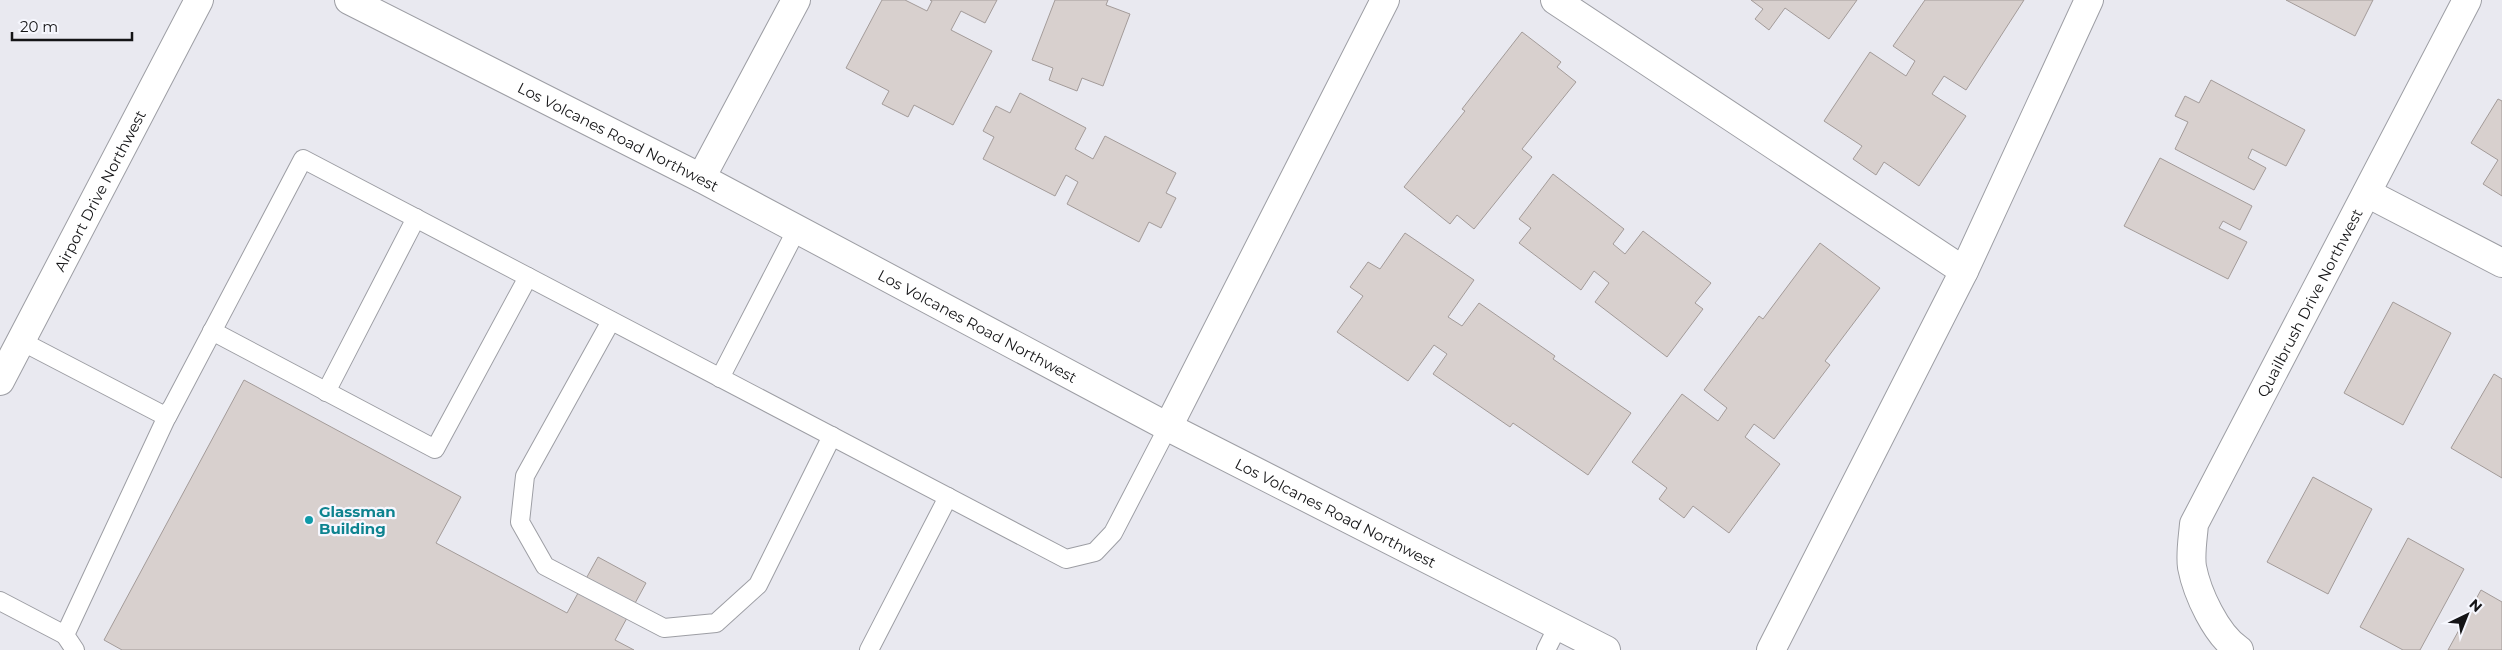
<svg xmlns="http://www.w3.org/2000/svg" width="2502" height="650" font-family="Montserrat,sans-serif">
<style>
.building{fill:#d8d0ce;stroke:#a39b99}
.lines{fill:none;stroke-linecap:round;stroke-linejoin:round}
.service-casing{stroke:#9d9ea4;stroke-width:20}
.minor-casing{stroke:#9d9ea4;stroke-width:30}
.tertiary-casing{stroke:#9d9ea4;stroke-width:30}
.service{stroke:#fff;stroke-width:18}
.minor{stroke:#fff;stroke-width:28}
.tertiary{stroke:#fff;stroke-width:28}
.culture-dot{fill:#0f9aa8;stroke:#f6f7fe;stroke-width:2}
.labels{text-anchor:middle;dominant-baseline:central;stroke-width:4.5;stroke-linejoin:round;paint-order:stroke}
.street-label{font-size:15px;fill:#141416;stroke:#f6f7fe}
.culture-label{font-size:15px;font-weight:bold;fill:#0d838f;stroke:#f6f7fe;text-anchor:start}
</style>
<rect width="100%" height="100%" fill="#e9e9f0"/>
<!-- building -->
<g class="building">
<path d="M882,0H905L927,11L932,1L930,0H997L985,23L961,11L951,30L992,51L953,125L914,105L908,117L882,104L889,91L846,68Z"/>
<path d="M1055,0H1108L1106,5L1130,14L1103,86L1082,78L1077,91L1049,80L1053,68L1032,60Z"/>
<path d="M1751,0H1857L1829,39L1785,8L1769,30L1755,19L1763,9Z"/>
<path d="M1925,0H2024L1966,90L1944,76L1932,94L1966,116L1919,186L1884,162L1876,175L1853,159L1862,146L1824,121L1870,52L1906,76L1915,61L1893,46Z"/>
<path d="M2286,0H2373L2355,36Z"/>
<path d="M1522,32L1561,62L1557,67L1576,82L1522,149L1532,157L1474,229L1457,215L1450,224L1404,187L1465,111L1462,109Z"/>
<path d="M2211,80L2305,130L2286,166L2252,149L2248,158L2266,168L2254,190L2175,149L2188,122L2175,116L2185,96L2199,103Z"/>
<path d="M1020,93L1086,128L1075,149L1093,159L1105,136L1176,173L1166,193L1176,198L1161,228L1149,222L1139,242L1067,204L1078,182L1066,175L1055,196L983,159L994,137L983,131L996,106L1010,113Z"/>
<path d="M2498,99L2502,101V196L2483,184L2498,160L2471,143Z"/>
<path d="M2160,158L2252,206L2240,230L2223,221L2219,228L2247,242L2228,279L2124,226Z"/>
<path d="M1553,174L1624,229L1613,244L1625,254L1643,231L1711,283L1695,303L1703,309L1667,357L1595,302L1609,283L1594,271L1581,290L1519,243L1531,228L1519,219Z"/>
<path d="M1405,233L1474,280L1448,317L1462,326L1479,303L1555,356L1553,359L1631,413L1588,475L1513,423L1510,427L1433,374L1447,354L1434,345L1408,381L1337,332L1363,296L1350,287L1368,262L1380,269Z"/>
<path d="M1820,243L1880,288L1825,361L1830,365L1774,439L1754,424L1745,437L1780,464L1729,533L1693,506L1684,518L1659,499L1667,488L1632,462L1682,394L1718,421L1727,408L1704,390L1759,316L1763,319Z"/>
<path d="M2393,302L2451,333L2403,425L2344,393Z"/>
<path d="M2494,374L2502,379V478L2451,448Z"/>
<path d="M244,380L461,497L436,543L567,613L598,557L646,583L615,640L634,650H122L104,640Z"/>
<path d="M2313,477L2372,509L2328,594L2267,562Z"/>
<path d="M2408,538L2464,569L2420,650H2403L2360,627Z"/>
<path d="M2481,590L2502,602V650H2448Z"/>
</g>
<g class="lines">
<!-- service casing -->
<g class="service-casing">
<g id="service">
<path d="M611,321L525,476L520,522L545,566L664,628L716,623L758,585L832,436"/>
<path d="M212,331L435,449L528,277"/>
<path d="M21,341L167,417L303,159L1066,559L1095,552L1113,533L1168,427"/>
<path d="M720,378L797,229"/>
<path d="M326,392L416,218"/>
<path d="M0,601L65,635"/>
<path d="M75,650L65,635L170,410"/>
<path d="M869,650L948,497"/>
<path d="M1546,650L1558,626"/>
</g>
</g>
<!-- minor casing -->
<g class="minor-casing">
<g id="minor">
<path d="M1555,0L1964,271"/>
<path d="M701,178L796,0"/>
<path d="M2367,193L2502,263"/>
<path id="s1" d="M0,381L199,0"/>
<path d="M1168,427L1385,0"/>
<path d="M1771,650L1964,271L2089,0"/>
<path id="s2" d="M2239,650C2216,635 2197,593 2192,567C2190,554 2193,537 2194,524L2467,0"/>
</g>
</g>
<!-- tertiary casing -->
<g class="tertiary-casing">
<g id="tertiary">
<path id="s3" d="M349,0L701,178L1168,427L1606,650"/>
</g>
</g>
<!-- service -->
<use href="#service" class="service"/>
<!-- minor -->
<use href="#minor" class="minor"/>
<!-- tertiary -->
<use href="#tertiary" class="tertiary"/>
</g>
<!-- markers -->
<circle class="culture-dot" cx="309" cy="520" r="5"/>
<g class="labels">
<!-- street labels -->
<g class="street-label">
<text stroke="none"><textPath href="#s3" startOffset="302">Los Volcanes Road Northwest</textPath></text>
<text stroke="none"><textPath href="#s1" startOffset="215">Airport Drive Northwest</textPath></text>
<text stroke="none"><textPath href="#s2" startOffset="390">Quailbrush Drive Northwest</textPath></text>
<text stroke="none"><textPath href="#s3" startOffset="708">Los Volcanes Road Northwest</textPath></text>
<text stroke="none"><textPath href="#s3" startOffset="1112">Los Volcanes Road Northwest</textPath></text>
</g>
<!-- culture labels -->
<g class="culture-label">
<text x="319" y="511">Glassman<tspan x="319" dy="17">Building</tspan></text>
</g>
</g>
<!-- north arrow -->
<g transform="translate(2467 615) rotate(43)" stroke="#f6f7fe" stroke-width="4" paint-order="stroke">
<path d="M0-4L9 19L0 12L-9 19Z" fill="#141416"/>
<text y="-8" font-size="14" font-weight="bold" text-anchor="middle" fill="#141416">N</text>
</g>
<!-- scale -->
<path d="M12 32v8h120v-8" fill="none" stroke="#141416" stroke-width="2.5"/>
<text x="20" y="32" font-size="15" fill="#141416" stroke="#f6f7fe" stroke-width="4" paint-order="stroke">20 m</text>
</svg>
